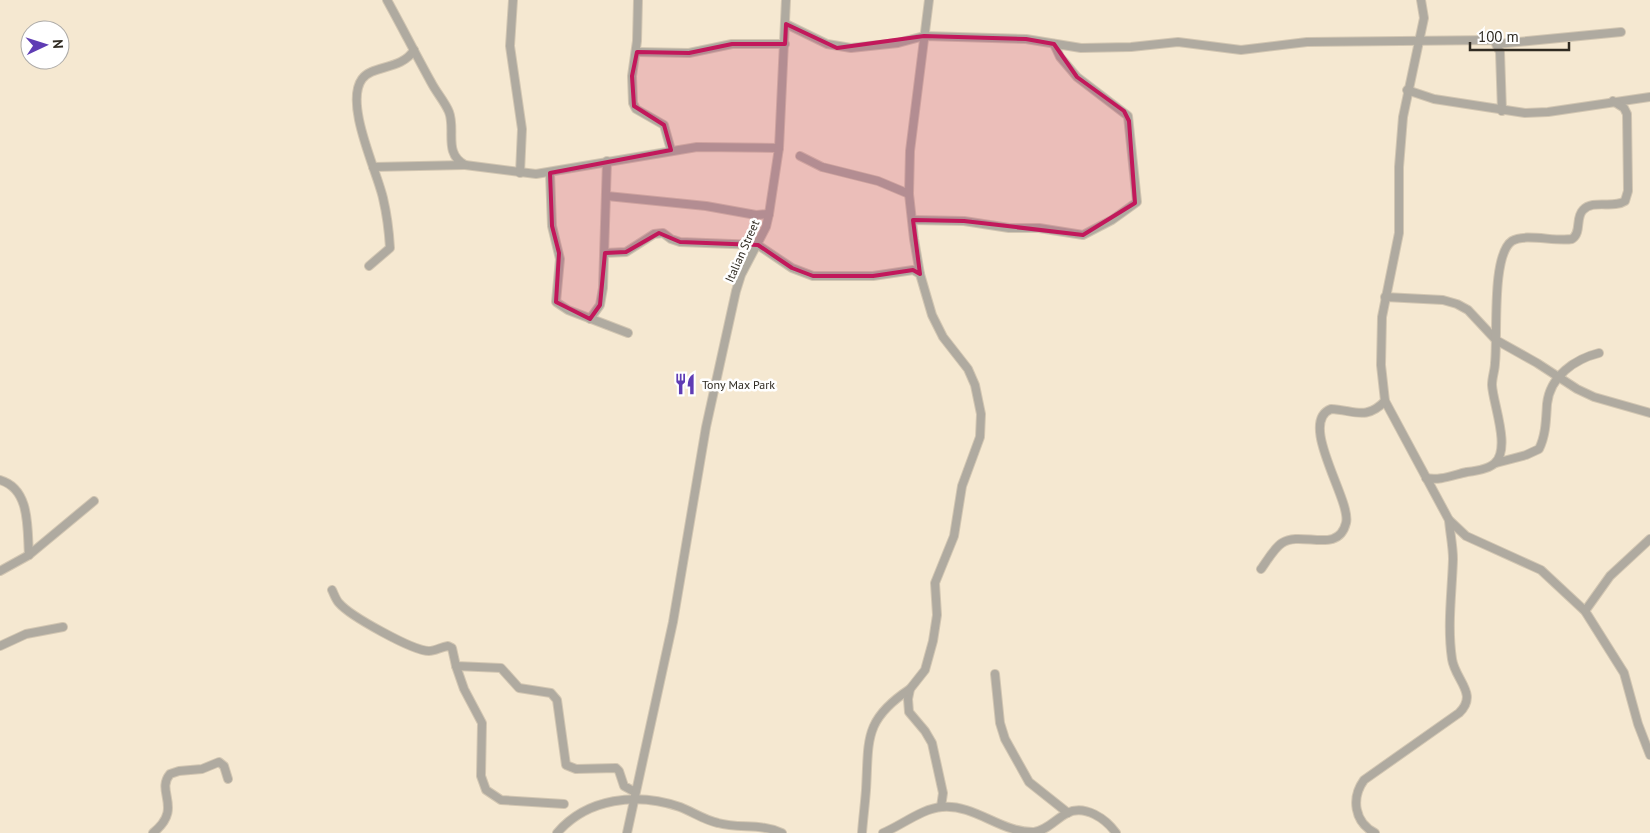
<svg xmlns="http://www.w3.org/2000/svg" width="1650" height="833" font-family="'PT Sans',sans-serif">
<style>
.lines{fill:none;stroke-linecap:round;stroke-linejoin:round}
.street-casing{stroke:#d2c6b2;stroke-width:10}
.street{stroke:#afaaa0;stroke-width:8}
.marked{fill:#c2185b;fill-opacity:0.2;stroke:#c2185b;stroke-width:4;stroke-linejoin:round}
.labels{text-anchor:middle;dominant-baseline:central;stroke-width:5;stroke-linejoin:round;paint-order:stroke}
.street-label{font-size:12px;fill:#302b22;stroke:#fff}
.poi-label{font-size:12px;fill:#302b22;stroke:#fff;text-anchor:start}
</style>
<rect width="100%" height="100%" fill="#f5e8d1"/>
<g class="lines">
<!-- street casing -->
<g class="street-casing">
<g id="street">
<path d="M387,0C402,27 416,55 431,82C436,92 445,102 449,112C456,130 443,153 465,165L536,174L697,147L779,148"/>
<path d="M513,0L510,46L522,129L520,173"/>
<path d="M638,0L637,41L632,76L633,103L636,109L664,125L671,150"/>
<path d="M929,0L910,151L909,194L914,239L920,274L932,315L943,337L968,369L975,385L981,414L980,437L962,486L954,536L935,583L937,615L933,641L925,670L910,689L908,699L909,712L925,731L932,743L943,793L941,807"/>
<path d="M1421,0L1424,18L1403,117L1399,167V233L1382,317L1381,365L1385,401L1449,520L1466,536L1541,570L1585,611L1624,673L1638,724L1650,755"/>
<path d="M786,24L827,44L851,48L898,43L924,36L1026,39L1081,48L1131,47L1178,42L1241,50L1307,42L1494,40L1500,52L1502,111"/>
<path d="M1497,44L1621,32"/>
<path d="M637,52L689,53L732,44H785"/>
<path d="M1407,90L1434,99L1525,113L1548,112L1650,97"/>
<path d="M800,156L822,167L878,181L909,194"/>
<path d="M373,167L465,165"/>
<path d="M550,173L552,226L560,259L556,302L568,310L628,333"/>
<path d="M607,196L706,206L756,215L769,214"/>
<path d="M913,220L964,221L1009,228H1039L1083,235L1112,220L1137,202L1128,116L1077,77L1060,57L1054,44"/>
<path d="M605,253L626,252L654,234L663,233L671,239L680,242L758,245L792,268L813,276H873L913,270L920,274"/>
<path d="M369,266L390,248C389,231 387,215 383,198C377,171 344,104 362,79C372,65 402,70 414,50"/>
<path d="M1385,297L1443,300L1457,304L1468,310L1496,340L1537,363L1577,389L1594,397L1650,413"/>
<path d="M590,319L600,305L603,288L607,161"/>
<path d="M1496,463L1526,455L1539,449C1546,435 1546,419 1547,404C1550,376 1575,359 1599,353"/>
<path d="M1426,478C1440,481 1453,475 1467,472C1476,471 1489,469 1495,463C1511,448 1493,404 1492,385C1492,377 1495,370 1495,363C1498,337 1491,255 1512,241C1524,233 1556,242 1572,239C1582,232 1575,218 1583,210C1593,199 1613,209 1625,201L1628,191L1627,114L1624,108L1613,101"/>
<path d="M0,480C31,489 27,529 29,555"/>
<path d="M1261,569C1267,561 1274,548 1282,543C1302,530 1338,555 1346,523C1352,501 1297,422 1331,409C1354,410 1366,421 1385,401"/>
<path d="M0,571L29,555L94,501"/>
<path d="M332,590C334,594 336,600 339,603C350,616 413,651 429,651C435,651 441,647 448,646L452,648L456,666L501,668L519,688L551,693L557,700L566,765L576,769L616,768L619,771L624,786L635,792"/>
<path d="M1585,611L1610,576L1650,539"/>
<path d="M0,646L26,634L63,627"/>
<path d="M456,666L464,689L482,723L481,776L486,790L501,800L564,804"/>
<path d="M995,674L1000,723L1005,739L1029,782L1068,813"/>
<path d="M153,833C184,808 155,792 170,774L179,771L202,769L219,762L224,766L228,779"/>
<path d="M557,833C587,798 637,792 680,807C693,812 704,820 718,823C740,829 761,823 782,833"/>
<path d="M627,833L673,622L706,427L736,291L741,275L766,227L769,214L779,148L786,0"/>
<path d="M862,833C863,819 865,804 866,790C869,740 863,720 910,689"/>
<path d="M883,833C902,825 923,808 942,807C975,804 1001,833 1034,832C1046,831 1056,819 1067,813C1085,804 1106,819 1116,833"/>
<path d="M1375,833C1354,822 1351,798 1364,780L1459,713C1479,694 1455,680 1452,659C1447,626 1452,592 1453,559C1453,546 1450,533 1449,520"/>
</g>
</g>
<!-- street -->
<use href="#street" class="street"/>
</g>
<!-- marked area -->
<path class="marked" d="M786,24L837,48L924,36L1026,39L1054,44L1077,77L1124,111L1129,121L1135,203L1083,235L964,221L913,220L920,274L913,270L873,276H813L792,268L758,245L680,242L659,233L626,252L605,253L600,305L590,319L556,302L559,253L552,226L550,173L671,150L664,125L634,106L632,76L637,52L689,53L732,44H785Z"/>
<!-- icons -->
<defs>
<g id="restaurant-bare" transform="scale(1.725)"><path d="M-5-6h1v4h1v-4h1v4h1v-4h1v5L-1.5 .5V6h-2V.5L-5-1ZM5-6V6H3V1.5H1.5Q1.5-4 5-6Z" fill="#5f3cb4" stroke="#fff" stroke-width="2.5" paint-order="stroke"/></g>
</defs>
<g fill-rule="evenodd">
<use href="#restaurant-bare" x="685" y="384"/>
</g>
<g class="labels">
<!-- street labels -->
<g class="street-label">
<text transform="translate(742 251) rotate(-66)">Italian Street</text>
</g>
<!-- poi labels -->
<g class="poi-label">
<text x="702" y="384">Tony Max Park</text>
</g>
</g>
<!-- north arrow -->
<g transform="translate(45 45) rotate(86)"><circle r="24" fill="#ffffff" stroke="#acaaa7"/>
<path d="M0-4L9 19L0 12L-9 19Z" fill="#5f3cb4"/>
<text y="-8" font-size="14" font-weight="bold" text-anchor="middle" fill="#302b22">N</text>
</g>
<!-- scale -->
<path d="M1470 42v8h99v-8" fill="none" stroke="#302b22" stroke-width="2.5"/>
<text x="1478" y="42" font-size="15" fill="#302b22" stroke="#ffffff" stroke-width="4" paint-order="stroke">100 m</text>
</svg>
